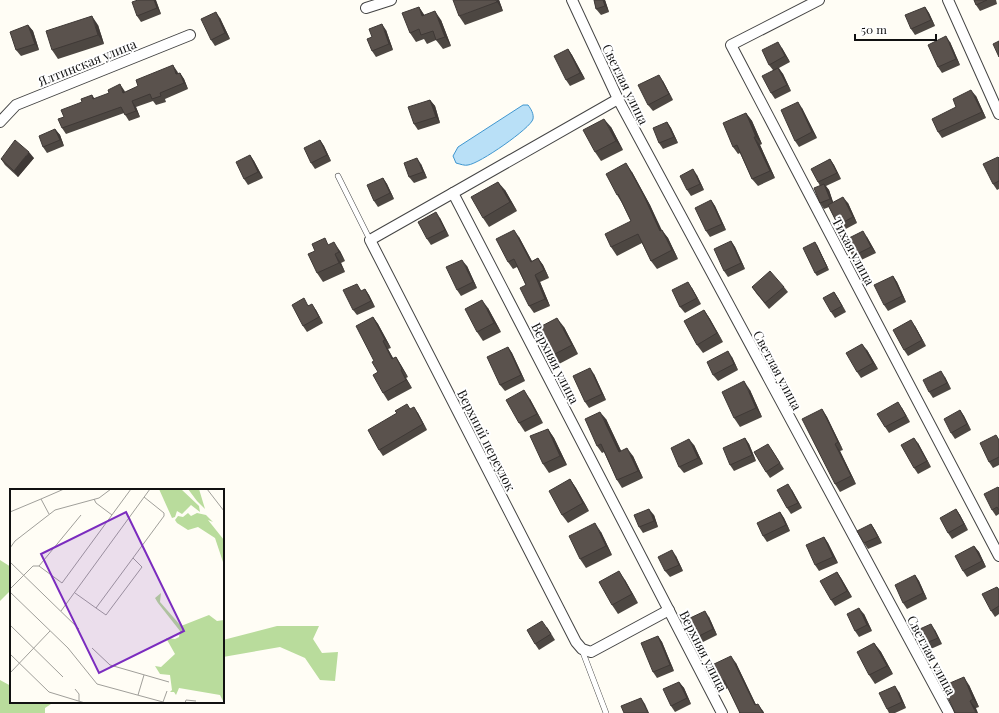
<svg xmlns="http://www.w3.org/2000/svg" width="999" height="713" font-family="'Playfair Display',serif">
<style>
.forest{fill:#b9dc9c}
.water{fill:#b9e0f7;stroke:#3f96cf}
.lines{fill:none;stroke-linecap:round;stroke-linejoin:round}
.lane-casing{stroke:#444;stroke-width:6}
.street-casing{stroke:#444;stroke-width:12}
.lane{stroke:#fff;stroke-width:5}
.street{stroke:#fff;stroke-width:10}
.wall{fill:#4d4742}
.shaded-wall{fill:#3f3936}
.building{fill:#5a524d;stroke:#3f3936}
.labels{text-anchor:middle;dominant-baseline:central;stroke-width:4;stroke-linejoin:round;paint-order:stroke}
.street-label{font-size:13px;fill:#111;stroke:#fff}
.inset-road{fill:none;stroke:#a09f9a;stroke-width:1}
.view{fill:#7b2cbf;fill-opacity:0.15;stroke:#7b2cbf;stroke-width:2}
.inset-edge{fill:none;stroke:#111;stroke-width:2}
</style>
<rect width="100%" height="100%" fill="#fffdf5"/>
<!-- forest -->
<g class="forest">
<path d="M0,560L11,567V590L0,601Z"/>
<path d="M277,626H319L313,639L322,653L338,652L335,681L320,680L305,658L280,647L223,657V640Z"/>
<path d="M0,680L11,686V702H54L45,708V713H0Z"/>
</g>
<!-- water -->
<path class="water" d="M523,105H528C531,109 534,114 533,119C531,128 479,164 468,165C465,166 460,164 456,163L453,156L458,147Z"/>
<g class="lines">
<!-- lane casing -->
<g class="lane-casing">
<g id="lane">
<path d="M338,176L370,240"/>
<path d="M582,650L606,713"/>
</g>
</g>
<!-- street casing -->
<g class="street-casing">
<g id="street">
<path d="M572,0L618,99L949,713"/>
<path d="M819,0L731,45L999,556"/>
<path d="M948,0L999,114"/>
<path d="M366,8L391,0"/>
<path d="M618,99L453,193L722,713"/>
<path d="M0,122L16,105L190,35"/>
<path d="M453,193L370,240L576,642L582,649L591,652L669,610"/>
</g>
</g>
<!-- lane -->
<use href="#lane" class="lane"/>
<!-- street -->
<use href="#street" class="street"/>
</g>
<!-- wall -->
<g class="wall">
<path d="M138,0H156L161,14L141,22L137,16Z"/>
<path d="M499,0L503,11L465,25L459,16Z"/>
<path d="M594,0H605L609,12L601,15L596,9Z"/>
<path d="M974,0H996L997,4L980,11L976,5Z"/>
<path d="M419,7L424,15L441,20L451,46L443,49L436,40L427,44L424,39L416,42L410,33Z"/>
<path d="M925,7L929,13L935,26L915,35L911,29Z"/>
<path d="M220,18L230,39L215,46L211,40Z"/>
<path d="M28,25L33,31L39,50L21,56L16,50Z"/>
<path d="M98,25L104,44L58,59L52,50Z"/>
<path d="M386,30L393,50L376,57L372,51V37Z"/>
<path d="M950,42L960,65L942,73L938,67Z"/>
<path d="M782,48L790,62L779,68L783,74L791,91L775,99L771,93L773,70L769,65Z"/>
<path d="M568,49L572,55L585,79L570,86L566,80Z"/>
<path d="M177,71L178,74L180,73L184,79L188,89L165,99L166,102L156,105L153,101L136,107L140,117L129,121L124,113L66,134L62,128L64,117L92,95L95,99L124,90L125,92Z"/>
<path d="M663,81L673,100L653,111L648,105Z"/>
<path d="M976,96L986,118L942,138L938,132L956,107Z"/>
<path d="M430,100L435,106L440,123L418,130L414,124Z"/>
<path d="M802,108L817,138L799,147L795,141Z"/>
<path d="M746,113L752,121L762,144L760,145L775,178L758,186L752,179L740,153L738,154L733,147Z"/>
<path d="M667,122L671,128L678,143L663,149L659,143Z"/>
<path d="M611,127L623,150L601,161L595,152Z"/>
<path d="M55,129L60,135L64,146L47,153L43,147Z"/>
<path d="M320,140L324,146L331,161L315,169L311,163Z"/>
<path d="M250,155L254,161L263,178L248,185L244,179Z"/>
<path d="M34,158L18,177L5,165L1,159Z"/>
<path d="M999,158V189L997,190L993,184Z"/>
<path d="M830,159L834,165L841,179L826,186L829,190L833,202L848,203L857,223L842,231L838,225L829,207L824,209L820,203V186L818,182Z"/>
<path d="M421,164L427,178L414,183L409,177Z"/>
<path d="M632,172L650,205L661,230L668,238L678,259L657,269L651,261L642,243L617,256L611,247L631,221L622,203L617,195Z"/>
<path d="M697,175L704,190L691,196L687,190Z"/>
<path d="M383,178L387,184L394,199L378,207L374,201Z"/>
<path d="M505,190L517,211L489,227L483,218Z"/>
<path d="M711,200L715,206L726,230L710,237L706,231Z"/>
<path d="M440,218L449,236L431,245L427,239Z"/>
<path d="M519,237L532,261L538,258L543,265L549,278L540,282L550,306L534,313L529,306L526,285L517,267L513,269L508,262Z"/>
<path d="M867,237L876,253L857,262L853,256Z"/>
<path d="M731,241L735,247L745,269L728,277L724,271Z"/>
<path d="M329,245L340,251L345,261L341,263L345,272L323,282L317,273Z"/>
<path d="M817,245L829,270L817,276L815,273Z"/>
<path d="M467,266L477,288L461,296L457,290Z"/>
<path d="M893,276L897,282L906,302L888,311L884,305Z"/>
<path d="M752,287H784L788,292L769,309L756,293Z"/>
<path d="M692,288L701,304L685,313L680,307Z"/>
<path d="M365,289L369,295L375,307L357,315L353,310Z"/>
<path d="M834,292L838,298L846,312L835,318L831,312Z"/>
<path d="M308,305L316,310L323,323L307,332L303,326Z"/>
<path d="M488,308L501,332L483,341L477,332Z"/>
<path d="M704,310L710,319L723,342L703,353L697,345Z"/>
<path d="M373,317L378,324L391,348L388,349L393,358L396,357L401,365L408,377L406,378L412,388L388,401L383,393L378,372L374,361Z"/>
<path d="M915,326L926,346L908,356L904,350Z"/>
<path d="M564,327L578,354L559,364L553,355Z"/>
<path d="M508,347L512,353L525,381L505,391L500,385Z"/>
<path d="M867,350L878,369L861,378L857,372Z"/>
<path d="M732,357L738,370L718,381L713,375Z"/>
<path d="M594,374L606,400L589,408L585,402Z"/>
<path d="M945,377L951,389L933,398L929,392Z"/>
<path d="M750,390L762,417L740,427L734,418Z"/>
<path d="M530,399L543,423L525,432L519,423Z"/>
<path d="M902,408L910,422L889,433L885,427Z"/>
<path d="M410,409L418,413L427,430L383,456L379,450Z"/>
<path d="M822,409L827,417L843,450L840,451L856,484L840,492L835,484Z"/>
<path d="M960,410L964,416L971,430L955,439L951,433Z"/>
<path d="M606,419L621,451L633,456L643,478L622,488L617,480L604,452L602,453L597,446Z"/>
<path d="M548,429L554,438L567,465L549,473L543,464Z"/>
<path d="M745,438L749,444L756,461L734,471L730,465Z"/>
<path d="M999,439V465L993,468L989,462Z"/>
<path d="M918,443L931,467L918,474L914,468Z"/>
<path d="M694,445L703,464L684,473L679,467Z"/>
<path d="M772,450L784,469L770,478L766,472Z"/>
<path d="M570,479L576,488L589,511L568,523L562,515Z"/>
<path d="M999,488V514L996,516L992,510Z"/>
<path d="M792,490L802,508L791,514L787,508Z"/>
<path d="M956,509L960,515L968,530L952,539L948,533Z"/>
<path d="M780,512L784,518L790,531L767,542L763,536Z"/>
<path d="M654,515L658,527L643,533L639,527Z"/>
<path d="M871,524L875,530L882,543L868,549L864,543Z"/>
<path d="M601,532L612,555L586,568L580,559Z"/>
<path d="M824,537L828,543L838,563L819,571L815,565Z"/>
<path d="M974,546L979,552L986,567L967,577L963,571Z"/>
<path d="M676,556L683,571L670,577L665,571Z"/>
<path d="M837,572L841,578L852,597L835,606L831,600Z"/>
<path d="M915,575L919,581L927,599L907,609L903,603Z"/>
<path d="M625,580L638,603L618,614L612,605Z"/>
<path d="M997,587L999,589V614L995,617L991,611Z"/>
<path d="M864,614L872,631L859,637L855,631Z"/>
<path d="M709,617L717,635L701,643L697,637Z"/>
<path d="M547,627L555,640L539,650L535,644Z"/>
<path d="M935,630L942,644L924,652L919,646Z"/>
<path d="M658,636L662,642L674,671L657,678L653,672Z"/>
<path d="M874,643L881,652L893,674L875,684L869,675Z"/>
<path d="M736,663L756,705L763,711L764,713H739H740L728,688L726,689L720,682Z"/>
<path d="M679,682L684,688L691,704L675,712L671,706Z"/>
<path d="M969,685L979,707L976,708L955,713Z"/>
<path d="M899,692L906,708L895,713H889L887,709Z"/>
</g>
<!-- shaded-wall -->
<g class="shaded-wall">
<path d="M154,0H156V1L161,14L157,8Z"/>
<path d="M496,0H499L503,11L497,2Z"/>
<path d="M603,0H605L609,12L605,6Z"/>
<path d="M419,7L425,16H422Z"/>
<path d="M925,7L929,13L935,26L931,20Z"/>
<path d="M435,11L441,20L451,46L445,37Z"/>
<path d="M216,12L220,18L230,39L225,33Z"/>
<path d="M92,16L98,25L104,44L98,35Z"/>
<path d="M382,24L386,30L393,50L389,44Z"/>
<path d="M28,25L33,31L39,50L35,44Z"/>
<path d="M946,36L950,42L960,65L956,59Z"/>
<path d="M778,42L782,48L790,62L785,56Z"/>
<path d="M568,49L572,55L585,79L580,73Z"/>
<path d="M173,65L177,71L181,80L176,74Z"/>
<path d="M778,68L783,74L791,91L787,85Z"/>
<path d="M180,73L184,79L188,89L184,83Z"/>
<path d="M659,75L663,81L673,100L669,94Z"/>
<path d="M120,84L124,90L127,99L123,93Z"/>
<path d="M971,90L976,96L986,118L982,112Z"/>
<path d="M430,100L435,106L440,123L436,117Z"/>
<path d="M132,101L136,107L140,117L136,111Z"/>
<path d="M798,102L802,108L817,138L812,132Z"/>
<path d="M746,113L752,121L762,144L756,137Z"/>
<path d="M604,119L611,127L623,150L616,141Z"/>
<path d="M667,122L671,128L678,143L674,137Z"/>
<path d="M55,129L60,135L64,146L60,140Z"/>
<path d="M754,137L760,145L775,178L770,171Z"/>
<path d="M320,140L324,146L331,161L327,155Z"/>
<path d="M29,152L34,158L18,177L14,171Z"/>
<path d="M250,155L254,161L263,178L258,172Z"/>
<path d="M417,158L421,164L427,178L423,172Z"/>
<path d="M830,159L834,165L841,179L837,173Z"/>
<path d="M626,163L632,172L650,205L666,239L660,231Z"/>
<path d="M693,169L697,175L704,190L700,184Z"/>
<path d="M383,178L387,184L394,199L390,193Z"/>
<path d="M498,182L505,190L517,211L510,202Z"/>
<path d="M824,184L829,190L834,205L830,199Z"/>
<path d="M843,197L848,203L857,223L853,217Z"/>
<path d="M711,200L715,206L726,230L722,224Z"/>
<path d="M436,212L440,218L449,236L445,230Z"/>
<path d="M514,230L519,237L536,269L531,262Z"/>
<path d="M662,230L668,238L678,259L672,250Z"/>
<path d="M863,231L867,237L876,253L871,247Z"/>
<path d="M731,241L735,247L745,269L741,263Z"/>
<path d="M334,242L340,251L345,261L339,252Z"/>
<path d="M815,242L817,245L829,270L827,267Z"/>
<path d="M335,254L341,263L345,272L339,263Z"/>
<path d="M538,258L543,265L549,278L544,270Z"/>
<path d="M462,260L467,266L477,288L473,282Z"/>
<path d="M535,275L540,282L550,306L545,299Z"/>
<path d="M893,276L897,282L906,302L902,296Z"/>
<path d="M688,282L692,288L701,304L697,298Z"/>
<path d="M365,289L369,295L375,307L371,301Z"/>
<path d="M834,292L838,298L846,312L842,306Z"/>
<path d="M482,300L488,308L501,332L494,323Z"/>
<path d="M312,304L316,310L323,323L319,317Z"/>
<path d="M704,310L710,319L723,342L717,333Z"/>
<path d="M373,317L378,324L391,348L385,340Z"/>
<path d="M557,318L564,327L578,354L572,345Z"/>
<path d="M911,320L915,326L926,346L922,340Z"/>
<path d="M383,341L388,349L398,367L392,359Z"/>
<path d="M862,344L867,350L878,369L873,363Z"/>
<path d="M508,347L512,353L525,381L521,375Z"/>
<path d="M728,351L732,357L738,370L734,364Z"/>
<path d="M396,357L401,365L408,377L402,369Z"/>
<path d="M590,368L594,374L606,400L602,394Z"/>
<path d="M401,370L406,378L412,388L406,380Z"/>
<path d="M941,371L945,377L951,389L947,383Z"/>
<path d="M744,381L750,390L762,417L756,408Z"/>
<path d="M524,390L530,399L543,423L537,414Z"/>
<path d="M898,402L902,408L910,422L906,416Z"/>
<path d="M414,407L418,413L427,430L423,424Z"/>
<path d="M822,409L827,417L843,450L838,442Z"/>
<path d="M960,410L964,416L971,430L967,424Z"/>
<path d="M600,412L606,419L625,459L619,452Z"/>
<path d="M548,429L554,438L567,465L560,456Z"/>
<path d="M745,438L749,444L756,461L752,455Z"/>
<path d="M914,438L918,443L931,467L927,461Z"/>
<path d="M689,439L694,445L703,464L698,458Z"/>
<path d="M835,444L840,451L856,484L851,476Z"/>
<path d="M627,448L633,456L643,478L638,471Z"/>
<path d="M570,479L576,488L589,511L583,503Z"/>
<path d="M788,484L792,490L802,508L798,503Z"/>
<path d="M649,509L654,515L658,527L654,521Z"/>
<path d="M956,509L960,515L968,530L964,524Z"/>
<path d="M780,512L784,518L790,531L786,525Z"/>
<path d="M595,523L601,532L612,555L606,546Z"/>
<path d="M871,524L875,530L882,543L878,537Z"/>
<path d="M824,537L828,543L838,563L833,557Z"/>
<path d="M974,546L979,552L986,567L982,561Z"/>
<path d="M672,550L676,556L683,571L679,565Z"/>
<path d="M619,571L625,580L638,603L632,594Z"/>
<path d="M837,572L841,578L852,597L847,591Z"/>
<path d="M915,575L919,581L927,599L923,593Z"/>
<path d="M859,608L864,614L872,631L867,625Z"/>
<path d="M705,611L709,617L717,635L713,629Z"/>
<path d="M931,624L935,630L942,644L938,638Z"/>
<path d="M658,636L662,642L674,671L670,665Z"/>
<path d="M874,643L881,652L893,674L887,666Z"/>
<path d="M731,656L736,663L760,713L755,705Z"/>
<path d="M964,677L969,685L979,707L973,699Z"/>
<path d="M679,682L684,688L691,704L687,698Z"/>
<path d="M895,686L899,692L906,708L902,702Z"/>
<path d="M641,698L645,704L649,713H648Z"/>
<path d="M970,701L976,708L978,713H976Z"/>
<path d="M758,704L763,711L764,713H763Z"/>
</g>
<!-- building -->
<g class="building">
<path d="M138,0H154L157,8L137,16L132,2Z"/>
<path d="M453,0H496L497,2L459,16Z"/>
<path d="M594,0H603L605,6L596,9Z"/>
<path d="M974,0H987L976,5Z"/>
<path d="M419,7L422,16L435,11L445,37L436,40L433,31L421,35L419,29L410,33L402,13Z"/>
<path d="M925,7L931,20L911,29L905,15Z"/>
<path d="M216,12L225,33L211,40L201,19Z"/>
<path d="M92,16L98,35L52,50L46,31Z"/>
<path d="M382,24L389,44L372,51L367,39L372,37L369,29Z"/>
<path d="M28,25L35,44L16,50L10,32Z"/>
<path d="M946,36L956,59L938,67L928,45Z"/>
<path d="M999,41V57L993,44Z"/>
<path d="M778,42L785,56L769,65L762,50Z"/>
<path d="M568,49L580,73L566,80L554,56Z"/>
<path d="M173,65L176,74L180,73L184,83L160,93L161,96L152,99L150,94L132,101L136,111L125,115L121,107L62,128L58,119L64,117L61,110L82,102L81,99L92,95L93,99L109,93L108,90L120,84L123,93L138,86L136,80Z"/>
<path d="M778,68L787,85L771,93L762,76Z"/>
<path d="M659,75L669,94L648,105L638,85Z"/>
<path d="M971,90L982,112L938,132L932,119L956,107L953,99Z"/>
<path d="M430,100L436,117L414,124L408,107Z"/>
<path d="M798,102L812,132L795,141L781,110Z"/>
<path d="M746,113L756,137H754L770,171L752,179L737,145L733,147L723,123Z"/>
<path d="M604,119L616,141L595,152L583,130Z"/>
<path d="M667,122L674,137L659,143L653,128Z"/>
<path d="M55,129L60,140L43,147L39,136Z"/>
<path d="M15,140L29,152L14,171L1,159Z"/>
<path d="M320,140L327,155L311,163L304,148Z"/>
<path d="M250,155L258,172L244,179L236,162Z"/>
<path d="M998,157L999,158V181L993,184L983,164Z"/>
<path d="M417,158L423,172L409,177L404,163Z"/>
<path d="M830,159L837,173L818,182L811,169Z"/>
<path d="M626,163L644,196L660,231L662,230L672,250L651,261L638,234L611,247L605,234L631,221L618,194L617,195L606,174Z"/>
<path d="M693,169L700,184L687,190L680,176Z"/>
<path d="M383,178L390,193L374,201L367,185Z"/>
<path d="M498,182L510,202L483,218L471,197Z"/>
<path d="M824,184L830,199L820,203L814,188Z"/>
<path d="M843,197L853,217L838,225L828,205Z"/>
<path d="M711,200L722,224L706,231L695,208Z"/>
<path d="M436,212L445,230L427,239L418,222Z"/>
<path d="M514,230L531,262L538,258L544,270L535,275L545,299L529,306L520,288L526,285L514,259L508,262L496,239Z"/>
<path d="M863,231L871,247L853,256L845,240Z"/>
<path d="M325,238L328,245L334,242L339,252L335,254L339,263L317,273L308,254L315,251L312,244Z"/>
<path d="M731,241L741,263L724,271L714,249Z"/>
<path d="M815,242L827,267L815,273L803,248Z"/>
<path d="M462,260L473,282L457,290L446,267Z"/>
<path d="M770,271L784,287L765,303L752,287Z"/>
<path d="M893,276L902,296L884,305L874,285Z"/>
<path d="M688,282L697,298L680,307L672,290Z"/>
<path d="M357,284L361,291L365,289L371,301L353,310L343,290Z"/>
<path d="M834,292L842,306L831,312L823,298Z"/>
<path d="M304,298L308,306L312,304L319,317L303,326L292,305Z"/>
<path d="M482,300L494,323L477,332L465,309Z"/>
<path d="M704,310L717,333L697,345L684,321Z"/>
<path d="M373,317L385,340L383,341L392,359L396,357L402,369L401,370L406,380L383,393L373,375L378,372L372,362L374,361L356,326Z"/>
<path d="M557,318L572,345L553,355L538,328Z"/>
<path d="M911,320L922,340L904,350L893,330Z"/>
<path d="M862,344L873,363L857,372L846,353Z"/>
<path d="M508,347L521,375L500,385L487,357Z"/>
<path d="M728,351L734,364L713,375L707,362Z"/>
<path d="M590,368L602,394L585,402L573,376Z"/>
<path d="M941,371L947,383L929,392L923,380Z"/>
<path d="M744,381L756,408L734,418L722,392Z"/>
<path d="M524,390L537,414L519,423L506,400Z"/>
<path d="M898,402L906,416L885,427L877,414Z"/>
<path d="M407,404L410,409L414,407L423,424L379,450L368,430L397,413L395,411Z"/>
<path d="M822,409L838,442L835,444L851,476L835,484L802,419Z"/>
<path d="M960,410L967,424L951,433L944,419Z"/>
<path d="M600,412L619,452L627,448L638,471L617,480L601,444L597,446L585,419Z"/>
<path d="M548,429L560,456L543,464L530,436Z"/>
<path d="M996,435L999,440V457L989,462L980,443Z"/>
<path d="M745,438L752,455L730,465L723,448Z"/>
<path d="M914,438L927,461L914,468L901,445Z"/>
<path d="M689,439L698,458L679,467L671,448Z"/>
<path d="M768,444L780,463L766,472L754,452Z"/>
<path d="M570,479L583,503L562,515L549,491Z"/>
<path d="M788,484L798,503L787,508L777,490Z"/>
<path d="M998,487L999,488V510L997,507L992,510L984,494Z"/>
<path d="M649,509L654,521L639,527L634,515Z"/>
<path d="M956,509L964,524L948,533L940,518Z"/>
<path d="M780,512L786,525L763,536L757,523Z"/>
<path d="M595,523L606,546L580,559L569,536Z"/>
<path d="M871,524L878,537L864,543L857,531Z"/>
<path d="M824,537L833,557L815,565L806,545Z"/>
<path d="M974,546L982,561L963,571L955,556Z"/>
<path d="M672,550L679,565L665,571L658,557Z"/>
<path d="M619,571L632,594L612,605L599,582Z"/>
<path d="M837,572L847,591L831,600L820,581Z"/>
<path d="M915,575L923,593L903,603L895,585Z"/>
<path d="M997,587L999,590V606L991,611L982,594Z"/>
<path d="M859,608L867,625L855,631L847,614Z"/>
<path d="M705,611L713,629L697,637L688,619Z"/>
<path d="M542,621L551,634L535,644L527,630Z"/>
<path d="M931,624L938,638L919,646L913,632Z"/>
<path d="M658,636L670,665L653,672L641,643Z"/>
<path d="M874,643L887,666L869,675L857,652Z"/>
<path d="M731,656L755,705L758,704L763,713H739H740L724,680L720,682L712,665Z"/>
<path d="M964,677L973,699L970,701L976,713H955L943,686Z"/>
<path d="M679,682L687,698L671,706L663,689Z"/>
<path d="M895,686L902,702L887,709L879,693Z"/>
<path d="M641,698L648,713H624L621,706Z"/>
</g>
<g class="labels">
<!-- street labels -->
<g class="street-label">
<text transform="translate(87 62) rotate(-22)">Ялтинская улица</text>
<text transform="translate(626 84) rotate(64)">Светлая улица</text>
<text transform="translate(854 251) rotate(62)">Тихая улица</text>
<text transform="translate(556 363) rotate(63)">Верхняя улица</text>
<text transform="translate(778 370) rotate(62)">Светлая улица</text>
<text transform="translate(487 440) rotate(63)">Верхний переулок</text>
<text transform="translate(704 651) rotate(63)">Верхняя улица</text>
<text transform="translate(932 655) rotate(62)">Светлая улица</text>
</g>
</g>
<!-- overview -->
<g transform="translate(10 489)">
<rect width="214" height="214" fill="#fffdf5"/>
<path d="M149,0H171L189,17L190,23L181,16L172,25L167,22L165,28L162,29ZM178,0H189L195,20L187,12ZM178,24L181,27L187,24L196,26L203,33L198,31L214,51V76L205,49L188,38L178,41L167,34L165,31L168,27L173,28ZM151,104L150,113L171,137L199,126L207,132L214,131V214L210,206L169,199L166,206L164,203H160L162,201L160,186L150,185L145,177L151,178L165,165L156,149L165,150L169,148L170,142L148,114L145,109Z" fill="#b9dc9c"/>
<path class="inset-road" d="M197,0L214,22M31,10L54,0M84,10L86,14L102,26M0,23L31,10L39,25M0,59L5,52L45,21L89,9L101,0M0,73L69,140M29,77L52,94L121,0M29,77L71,26M0,100L23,77H29M0,103L58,159L87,195L153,213L157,202M65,104L86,119L154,27V24L134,8M86,119L96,126L132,78L123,69M51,122L140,0M0,136L53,188M82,159L100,176L159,193M0,165L39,203L75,214M0,184L40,142M65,200L69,205V212M128,206L134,186M175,214L176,211L186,212"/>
<path class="view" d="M116,23L174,142L89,184L31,65Z"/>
<rect width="214" height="214" class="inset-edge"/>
</g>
<!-- scale -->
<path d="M855 34v6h81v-6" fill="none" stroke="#111111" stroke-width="2"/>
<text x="861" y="34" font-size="12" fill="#111111" stroke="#ffffff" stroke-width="3" paint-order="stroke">50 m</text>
</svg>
